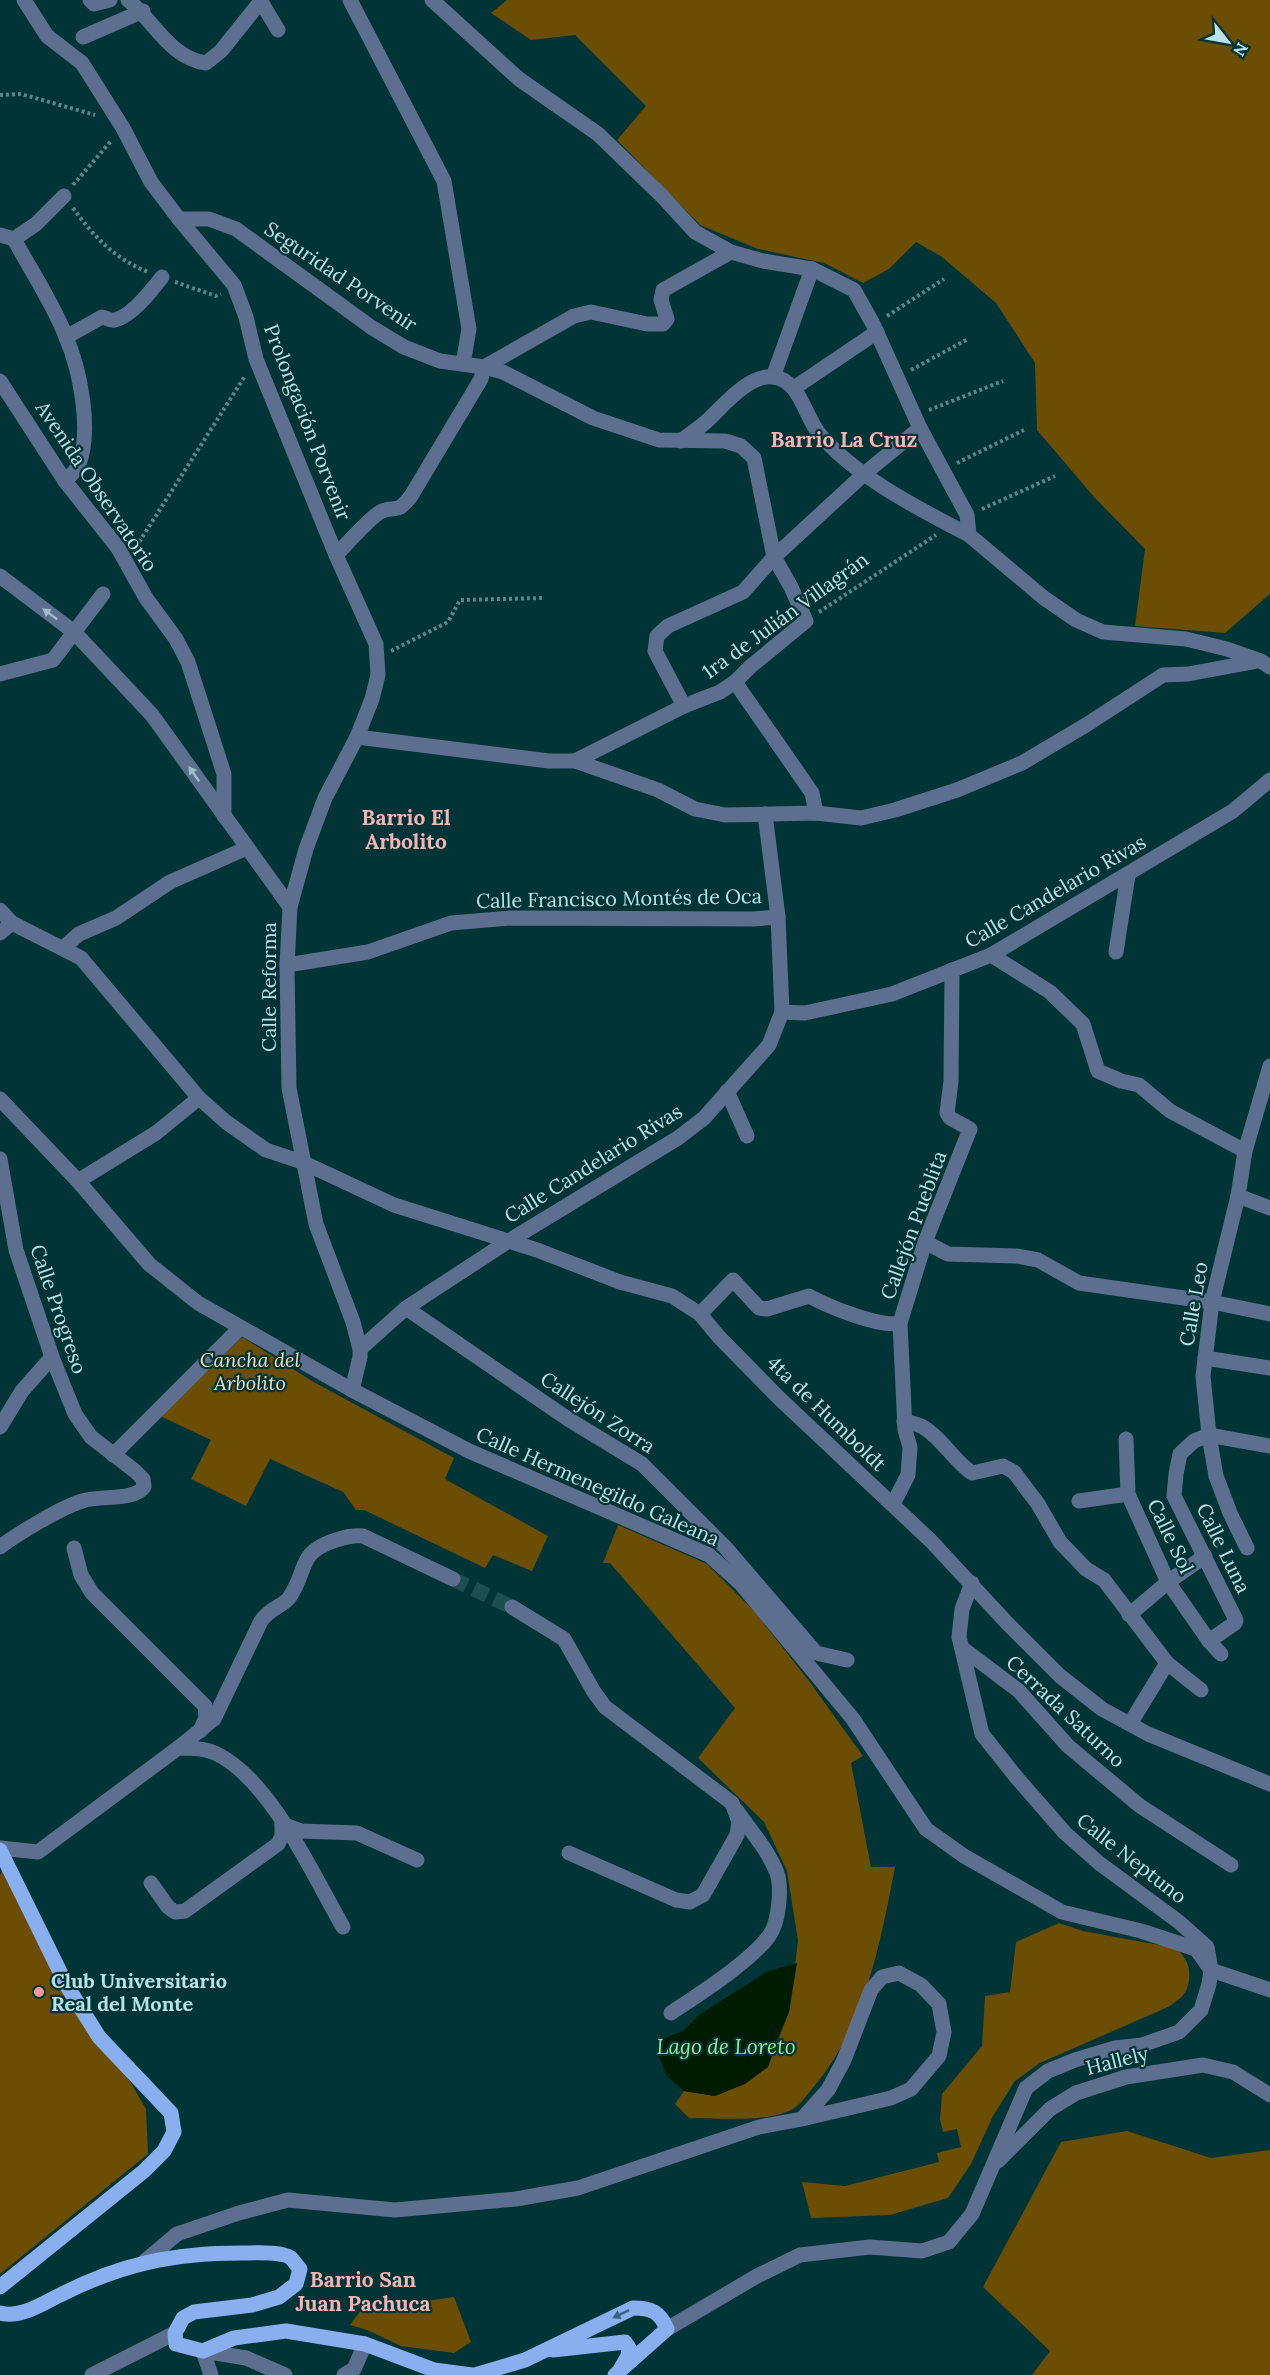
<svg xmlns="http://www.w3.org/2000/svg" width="1270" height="2375" font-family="Lora,serif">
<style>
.green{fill:#6c4d04}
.water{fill:#001c00}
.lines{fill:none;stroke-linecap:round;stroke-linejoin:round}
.minor-tunnel{stroke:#1c4e51;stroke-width:15;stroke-dasharray:15 8;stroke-linecap:butt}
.path{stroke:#57878a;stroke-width:4;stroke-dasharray:3 3;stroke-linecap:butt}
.minor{stroke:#5c6f8e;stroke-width:15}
.major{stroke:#89afef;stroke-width:15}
.oneway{fill:#9dc0cc}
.oneway2{fill:#376581}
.poi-dot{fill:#f59b9a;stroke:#003437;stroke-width:2}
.labels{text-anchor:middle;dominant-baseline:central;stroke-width:4.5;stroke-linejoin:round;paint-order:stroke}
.street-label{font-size:20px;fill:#b9e3e6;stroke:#003437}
.park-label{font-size:20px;font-style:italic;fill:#f7deb5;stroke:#003437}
.poi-label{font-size:20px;font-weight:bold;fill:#b9e3e6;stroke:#003437;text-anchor:start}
.neighbourhood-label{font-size:21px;font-weight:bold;fill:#f7b2b1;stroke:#003437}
.water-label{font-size:21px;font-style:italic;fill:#9aea8b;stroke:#003437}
</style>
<rect width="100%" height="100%" fill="#003437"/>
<!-- green -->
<g class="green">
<path d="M507,0H1270V594L1225,633L1135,626L1145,549L1094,497L1037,430L1035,363L996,303L942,257L916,242L889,269L863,283L824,263L758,249L700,225L617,140L646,106L575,35L531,40L491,13Z"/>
<path d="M242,1337L312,1381L454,1458L445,1479L548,1536L532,1571L493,1555L485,1568L364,1510H356L343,1492L270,1459L246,1506L191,1479L211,1440L160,1416Z"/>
<path d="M618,1525L707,1564L754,1611L809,1681L863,1756L851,1763L871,1867H895C880,1945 865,2027 812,2089C807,2095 800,2105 793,2109C768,2123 718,2118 689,2118L675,2104L684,2091L715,2096L768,2067L789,2012L798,1941L787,1871L764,1822L698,1758L735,1708L610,1563H603Z"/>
<path d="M5,1867L146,2109L148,2154L0,2274V1875Z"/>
<path d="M1059,1923L1083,1931L1175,1948C1189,1958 1193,1974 1186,1991C1183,1997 1174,2003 1168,2007L1040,2063L1015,2081L993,2116L971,2164L948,2198L890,2215L811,2218L802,2182L845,2186L939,2162L937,2153L961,2147L957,2129L943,2132L940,2119L942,2094L982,2046L985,1996L1010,1992L1016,1942Z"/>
<path d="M1127,2131L1211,2158L1270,2150V2375H1032L1050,2351L983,2287L1061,2142Z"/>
<path d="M454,2297L471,2342L454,2353L401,2346L367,2330L350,2325L368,2300L386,2307Z"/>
</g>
<!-- water -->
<path class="water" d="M797,1963L789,2012L776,2041L768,2067L745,2084L715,2096L684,2091L667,2076L659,2057L662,2039L683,2031L699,2015L766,1972Z"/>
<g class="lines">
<!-- minor-tunnel -->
<path class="minor-tunnel" d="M453,1579L512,1607"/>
<!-- path -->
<g class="path">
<path d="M0,95L21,94L95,115"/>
<path d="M73,185L111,141"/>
<path d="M73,208C93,236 115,259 148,272"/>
<path d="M175,282L216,296L221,294"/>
<path d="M887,316L944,279"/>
<path d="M911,370L968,339"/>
<path d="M929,410L1003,381"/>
<path d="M957,463L1024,430"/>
<path d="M982,509L1055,476"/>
<path d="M136,547L245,376"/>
<path d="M819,612L936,535"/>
<path d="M391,651L448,622L460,600L542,598"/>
</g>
<!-- minor -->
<g class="minor">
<path d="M24,0L47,36L82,63L123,128L151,182L179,219L234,285L246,317L256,359L336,555L376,644L378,675L372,699L357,737L325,798L306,849L290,907L287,965L289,1088L316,1224L353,1322L360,1349V1357L352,1390"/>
<path d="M90,0L94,4L110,0"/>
<path d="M128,0C154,21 170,58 206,63L221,51L261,1"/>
<path d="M260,0L278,30"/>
<path d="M350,0L444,181L469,329L463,364"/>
<path d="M432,0L519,79L598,134L662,196L695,232L731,252L763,261L812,269L854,290L873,324L920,428L967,515L969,535L1044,598L1076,620L1103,632L1186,639L1227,649L1261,661L1270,667"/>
<path d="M83,37L143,11"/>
<path d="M179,219H209L236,229L371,327L404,347L440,361L484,367L503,372L593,418L659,440L725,441L741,446L754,458L774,557L791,587L806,621L751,666L735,682L720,692L684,706L575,761"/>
<path d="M0,235L14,239L36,224L64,196"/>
<path d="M14,239C30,269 54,305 66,337C80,370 92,429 79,464C77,470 70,476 65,481"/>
<path d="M66,337L102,317C107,318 110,321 115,320C132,316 152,290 162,277"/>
<path d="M773,377L812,269"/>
<path d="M0,381L65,481L118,548L146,598L176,639L188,662L224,774V816"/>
<path d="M794,388L877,332"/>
<path d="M681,441C690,434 699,428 707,421C723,406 750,373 774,377C800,381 804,414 818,432C852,475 921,510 969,535"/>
<path d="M336,555C346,545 371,516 382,511C398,505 396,515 411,496L481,379L484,367L574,316L591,312L647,324H663L667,319L661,300L663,290L731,252"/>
<path d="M0,576L74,632L152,715L290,907"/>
<path d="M0,674L53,660L103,594"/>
<path d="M735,682L812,793L816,813"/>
<path d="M684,706L655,651L657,636L668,626L743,592L774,557L864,474L920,428"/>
<path d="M357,737L549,761H575L658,790L695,809L725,815L816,813L861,818L895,810L957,790L1022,763L1086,725L1163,675L1188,674L1258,661"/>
<path d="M765,814L778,917L782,1012"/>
<path d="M0,910L12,923L81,958L199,1098L226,1122L266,1150L302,1162L394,1205L537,1250L620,1282L672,1296L700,1314L719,1337L780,1399L931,1541L1008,1624L1060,1676L1102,1709L1148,1734L1270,1784"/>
<path d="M0,933L12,923"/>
<path d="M63,948L79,934L116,918L170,882L247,848"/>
<path d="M1116,952L1128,875"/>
<path d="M991,955L1050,992L1083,1024L1098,1071L1121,1081L1139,1085L1170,1111L1245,1151"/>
<path d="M287,965L368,952L451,923L511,918L753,919L778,917"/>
<path d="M727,1091L747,1136"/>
<path d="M0,1099L78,1181L149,1264L198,1303L352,1390L469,1451L709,1555L741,1584L853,1719L926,1829L964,1856L1062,1912L1141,1931L1196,1949L1211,1970"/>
<path d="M0,1159L16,1250L52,1357L75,1414L91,1437L135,1471L143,1479L144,1487C134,1501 101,1495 82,1501C60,1508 19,1533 0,1547"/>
<path d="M78,1181L156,1133L199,1098"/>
<path d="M1238,1196L1270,1208"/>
<path d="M925,1242L948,1254L1016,1256L1038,1260L1079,1283L1212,1302L1270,1314"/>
<path d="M406,1308L568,1419L642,1464L725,1547L816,1653L847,1660"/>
<path d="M700,1314L733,1280L759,1308L767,1309L809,1296C827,1306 880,1328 900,1323"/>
<path d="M360,1349L406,1308L507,1242L678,1138L704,1118L769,1045L782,1012L805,1013L892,994L991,955L1233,811L1270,780"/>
<path d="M1205,1358L1270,1368"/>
<path d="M904,1421C910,1423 918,1424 923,1427C942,1438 953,1460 972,1473L1003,1466L1014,1472L1038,1504L1060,1542L1086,1569L1104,1580L1167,1663L1201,1690"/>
<path d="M0,1427L22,1391L52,1357"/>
<path d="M1126,1439L1128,1494L1168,1582L1209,1641L1221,1654"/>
<path d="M113,1455L240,1328"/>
<path d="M1079,1501L1128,1494"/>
<path d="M893,1504L908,1475L910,1447L905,1430L900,1323L925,1242L970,1129L950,1118L947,1113L951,1081L952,970"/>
<path d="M74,1548L81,1575L92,1593L205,1706L206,1718L200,1731"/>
<path d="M1247,1548L1230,1513L1216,1476L1209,1435L1203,1376L1212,1302L1238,1196L1245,1151L1270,1066"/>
<path d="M512,1607L564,1639L594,1692L605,1707L732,1803L739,1822L737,1835L703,1895L690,1902L676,1900L569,1853"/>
<path d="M1129,1615L1168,1582L1205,1556"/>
<path d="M1209,1641L1235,1623L1236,1620L1174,1496L1176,1474L1180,1454L1194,1441L1209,1435L1270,1446"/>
<path d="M962,1648L1019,1691L1068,1746L1140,1806L1231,1865"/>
<path d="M1130,1724L1167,1663"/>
<path d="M178,1748L214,1719L261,1621C271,1607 282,1607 289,1598C309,1569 296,1553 336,1540C346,1537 353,1535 363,1536L453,1579"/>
<path d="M282,1824L301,1831L357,1833L417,1860"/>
<path d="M0,1848L38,1852L178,1748C192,1748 206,1748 219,1755C272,1783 313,1875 343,1927"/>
<path d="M151,1883L168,1907L175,1912L185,1911L278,1844L282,1836V1824"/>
<path d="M1211,1970L1270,1990"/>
<path d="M671,2013C699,1994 750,1962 769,1936C779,1923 782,1888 777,1873C768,1850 751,1831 737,1811"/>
<path d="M998,2161L1050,2109L1076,2093L1126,2077L1203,2065L1233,2072L1270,2095"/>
<path d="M145,2261L177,2234L239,2213L288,2200L395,2210L516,2199L578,2188L759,2127L802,2119L891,2098L911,2089L939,2056L944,2032L939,2004L921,1985L899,1973L882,1977L871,1990L844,2060L828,2090L802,2119"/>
<path d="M667,2329L757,2276L800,2255L870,2247L922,2251L949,2242L972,2214L1026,2088L1048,2071L1075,2060L1115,2048L1142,2045L1179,2032L1201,2010L1209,1984L1211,1970L1207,1947L1179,1922L1099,1863L1065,1833L1017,1778L982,1734L959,1637L962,1609L972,1583"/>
<path d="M92,2375L175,2333"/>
<path d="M211,2375L203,2351L246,2358L285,2375"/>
<path d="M344,2375L354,2369L365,2344"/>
</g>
<!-- major -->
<g class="major">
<path d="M0,1850L67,1986L99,2037L171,2113L174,2132L164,2151L144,2171L0,2287"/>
<path d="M0,2313C20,2319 43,2303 60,2295C121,2264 173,2253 242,2253C254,2253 282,2251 291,2258C294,2261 297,2266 300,2269L296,2284L279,2297L252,2305L194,2312L183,2318L175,2333L176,2344L203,2351L234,2338L286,2331L365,2344L434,2370L472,2375"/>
<path d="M553,2350L625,2342L629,2348L628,2356L621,2368"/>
<path d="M475,2375L525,2360L633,2308C652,2308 660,2312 667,2329L615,2375"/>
</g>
</g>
<!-- one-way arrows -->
<defs><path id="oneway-solid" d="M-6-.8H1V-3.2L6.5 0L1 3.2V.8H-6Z" transform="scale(1.5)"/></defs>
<g class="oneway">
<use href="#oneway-solid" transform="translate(50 614) rotate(-143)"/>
<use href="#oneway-solid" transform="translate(194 774) rotate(-125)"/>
</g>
<use class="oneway2" href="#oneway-solid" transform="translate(621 2314) rotate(154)"/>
<!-- markers -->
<circle class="poi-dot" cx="39" cy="1992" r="6"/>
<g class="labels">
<!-- street labels -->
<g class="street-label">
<text transform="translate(341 276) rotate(34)">Seguridad Porvenir</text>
<text transform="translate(308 422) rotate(69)">Prolongación Porvenir</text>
<text transform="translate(97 486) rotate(56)">Avenida Observatorio</text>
<text transform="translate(785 615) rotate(-36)">1ra de Julián Villagrán</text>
<text transform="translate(1055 891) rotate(-30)">Calle Candelario Rivas</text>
<text transform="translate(619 898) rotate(-1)">Calle Francisco Montés de Oca</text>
<text transform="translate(268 987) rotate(-90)">Calle Reforma</text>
<text transform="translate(593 1163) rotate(-32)">Calle Candelario Rivas</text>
<text transform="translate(913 1225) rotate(-70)">Callejón Pueblita</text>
<text transform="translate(1193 1304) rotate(-80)">Calle Leo</text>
<text transform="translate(59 1309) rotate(71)">Calle Progreso</text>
<text transform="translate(598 1412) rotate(33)">Callejón Zorra</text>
<text transform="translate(827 1413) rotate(44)">4ta de Humboldt</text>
<text transform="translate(598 1486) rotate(24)">Calle Hermenegildo Galeana</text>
<text transform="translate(1171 1536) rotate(64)">Calle Sol</text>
<text transform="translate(1224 1548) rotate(64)">Calle Luna</text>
<text transform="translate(1066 1711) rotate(43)">Cerrada Saturno</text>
<text transform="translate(1132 1858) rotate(38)">Calle Neptuno</text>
<text transform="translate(1117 2060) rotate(-14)">Hallely</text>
</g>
<!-- park labels -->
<g class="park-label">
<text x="250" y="1359">Cancha del<tspan x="250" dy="23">Arbolito</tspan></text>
</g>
<!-- poi labels -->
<g class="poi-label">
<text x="51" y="1980">Club Universitario<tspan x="51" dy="23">Real del Monte</tspan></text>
</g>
<!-- neighbourhood labels -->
<g class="neighbourhood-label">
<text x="844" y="439">Barrio La Cruz</text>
<text x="406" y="817">Barrio El<tspan x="406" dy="24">Arbolito</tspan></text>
<text x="363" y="2279">Barrio San<tspan x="363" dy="24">Juan Pachuca</tspan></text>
</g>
<!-- water labels -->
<g class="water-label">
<text x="726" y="2046">Lago de Loreto</text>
</g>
</g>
<!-- north arrow -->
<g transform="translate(1228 42) rotate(121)" stroke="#003437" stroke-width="4.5" paint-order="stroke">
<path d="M0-4.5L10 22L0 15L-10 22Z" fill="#b9e3e6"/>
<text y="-9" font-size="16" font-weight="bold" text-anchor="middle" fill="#b9e3e6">N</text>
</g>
</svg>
